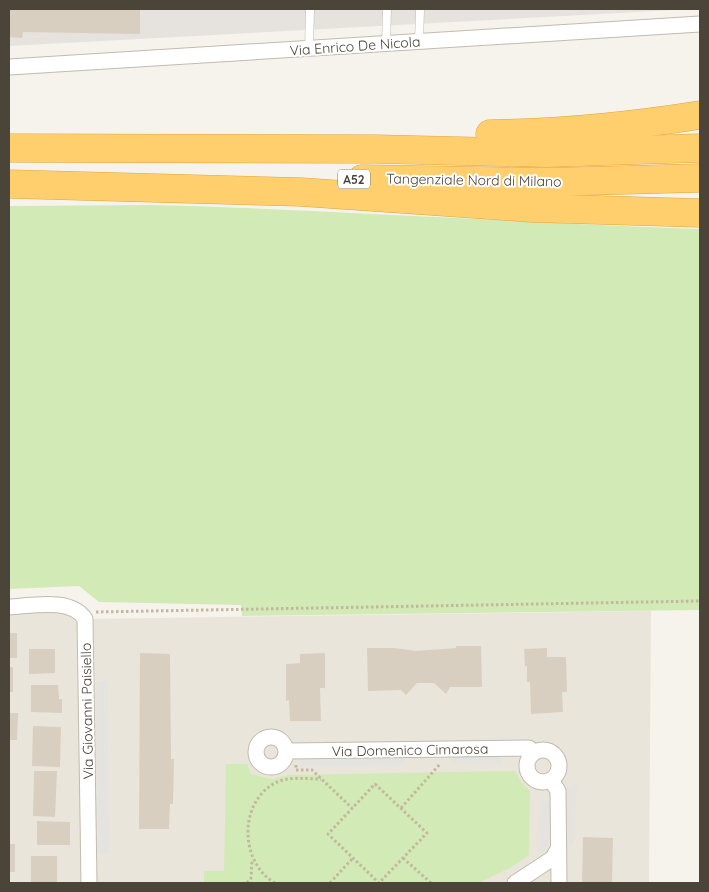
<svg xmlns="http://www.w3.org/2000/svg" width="709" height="892" font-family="Quicksand,sans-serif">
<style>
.residential{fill:#eae5da}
.industrial{fill:#e6e2dd}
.green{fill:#d2eab5}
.parking{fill:#e5e3e0}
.building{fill:#d8cfc1}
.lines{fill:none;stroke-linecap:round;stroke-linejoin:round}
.lane-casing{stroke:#c2bbae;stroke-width:9}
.street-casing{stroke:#c2bbae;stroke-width:17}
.highway-casing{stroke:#e0a43c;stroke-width:29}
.path{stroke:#c4b79f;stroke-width:3;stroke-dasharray:2.5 2.5;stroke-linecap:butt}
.lane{stroke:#fff;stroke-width:8}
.street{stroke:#fff;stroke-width:15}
.highway{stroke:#ffcf6e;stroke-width:28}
.labels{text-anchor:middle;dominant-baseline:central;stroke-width:4;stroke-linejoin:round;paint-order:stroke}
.shield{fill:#fff;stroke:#817c74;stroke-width:1}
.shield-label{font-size:12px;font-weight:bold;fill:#4b4439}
.street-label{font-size:14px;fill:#4b4439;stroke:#fff}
</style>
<rect width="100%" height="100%" fill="#f6f3ec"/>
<!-- residential -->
<path class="residential" d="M50,605L85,619L651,611L649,883H9V607Z"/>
<!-- industrial -->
<path class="industrial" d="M9,9H693L9,46Z"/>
<!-- green -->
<g class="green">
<path d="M152,205C335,210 517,223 700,229V610L242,616L241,605L99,602L79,586L9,589V206Z"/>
<path d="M226,764H247L251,774L272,779L288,775L515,771L521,782L530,791L529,855L512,867L478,883H204V871H224Z"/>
</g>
<!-- parking -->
<g class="parking">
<path d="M97,681H108L109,854H98Z"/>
<rect x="453" y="755" width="49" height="9"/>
<path d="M404,757V766L299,767V758Z"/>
<path d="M577,781L574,844L565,852V790Z"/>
<path d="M540,801H550L548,851H538Z"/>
</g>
<!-- building -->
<g class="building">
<path d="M9,9H140V34L23,32L22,38L9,37Z"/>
<rect x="9" y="633" width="8" height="25"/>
<path d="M456,646H481L482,687H450L446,694L434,683H417L406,695L401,690L368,691L367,648H395L416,651L456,648Z"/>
<path d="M547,648V657H566L567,692H562L563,712L531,714L530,682H527V666H525L524,649Z"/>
<path d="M29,649H55V673L29,674Z"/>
<path d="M140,653L170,654L171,759H174L173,804H170L169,829H139Z"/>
<path d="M325,653V688H320L321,721H290L289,700L286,701V664L300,663V654Z"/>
<rect x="9" y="667" width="4" height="25"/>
<path d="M31,685H58L59,699H62V713L31,712Z"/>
<path d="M9,713H18L17,740H9Z"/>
<path d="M33,726L61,727L60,767L32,766Z"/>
<path d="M34,771H57L55,817L33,816Z"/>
<path d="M37,821L70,822V845H37Z"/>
<path d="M583,837L613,838L612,883H582Z"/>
<rect x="9" y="844" width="6" height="28"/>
<rect x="31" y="856" width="26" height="27"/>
</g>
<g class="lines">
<!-- lane casing -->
<g class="lane-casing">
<g id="lane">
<path d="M419,42L420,9"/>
<path d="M386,44L387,9"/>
<path d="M309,48L310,9"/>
</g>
</g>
<!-- street casing -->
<g class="street-casing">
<g id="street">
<path d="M9,67L700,24"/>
<path d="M9,607C31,606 71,597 85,619L89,883"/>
<circle cx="271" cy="752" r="15"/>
<path d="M286,748L288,751L529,748L534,752"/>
<circle cx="543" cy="766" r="16"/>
<path d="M551,780L558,791L559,883"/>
<path d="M515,883L553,858L558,849"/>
</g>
</g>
<!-- highway casing -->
<g class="highway-casing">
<g id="highway">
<path d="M490,134C561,133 630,126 700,115"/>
<path d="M9,148L375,149L546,153L700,148"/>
<path d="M362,179L548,182L700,178"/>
<path d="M9,184L301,192L532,208L700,213"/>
</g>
</g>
<!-- path -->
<g class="path">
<path d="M96,612L700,601"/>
<path d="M296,765V770H312L352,808"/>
<path d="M375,784L427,833L379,883L328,834Z"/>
<path d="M401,808L440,764"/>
<path d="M403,858L431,883"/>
<path d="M247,883L251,878L252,860"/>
<path d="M275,883C240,863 238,803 275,783C288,776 307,779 321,779"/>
<path d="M330,883L353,858"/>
</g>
<!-- lane -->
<use href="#lane" class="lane"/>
<!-- street -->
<use href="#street" class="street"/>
<!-- highway -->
<use href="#highway" class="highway"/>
</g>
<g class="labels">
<!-- shield labels -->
<rect class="shield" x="338" y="169.5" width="32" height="19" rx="4"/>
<g class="shield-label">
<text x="354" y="179">A52</text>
</g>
<!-- street labels -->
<g class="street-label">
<text transform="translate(355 46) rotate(-4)">Via Enrico De Nicola</text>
<text transform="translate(474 180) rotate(1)">Tangenziale Nord di Milano</text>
<text transform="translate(87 711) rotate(-91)">Via Giovanni Paisiello</text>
<text transform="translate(410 750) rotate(-1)">Via Domenico Cimarosa</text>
</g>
</g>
<!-- border -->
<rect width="709" height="892" fill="none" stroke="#4b4439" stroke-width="20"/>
</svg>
